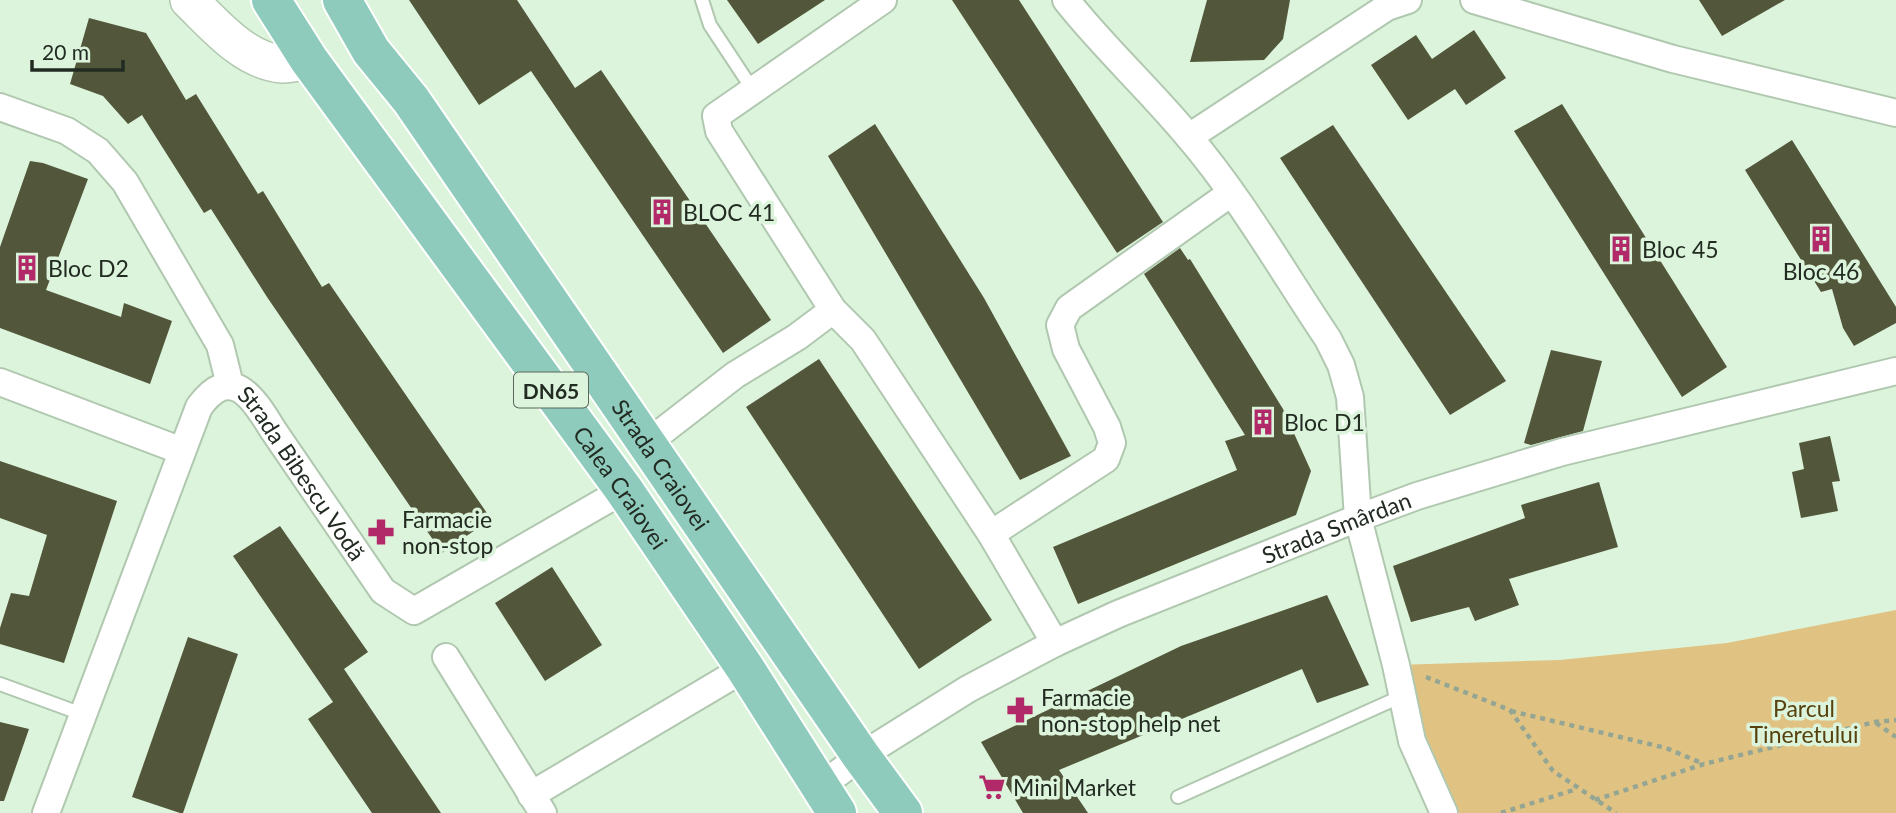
<svg xmlns="http://www.w3.org/2000/svg" width="1896" height="813" font-family="Lato,sans-serif">
<style>
.green{fill:#e0c282}
.building{fill:#52563a}
.lines{fill:none;stroke-linecap:round;stroke-linejoin:round}
.lane-casing{stroke:#b1c8b0;stroke-width:16}
.street-casing{stroke:#b1c8b0;stroke-width:30}
.secondary-casing{stroke:#b1c8b0;stroke-width:40}
.primary-casing{stroke:#fff;stroke-width:42}
.path{stroke:#94a693;stroke-width:4.5;stroke-dasharray:5 5;stroke-linecap:butt}
.lane{stroke:#fff;stroke-width:12}
.street{stroke:#fff;stroke-width:26}
.secondary{stroke:#fff;stroke-width:37}
.primary{stroke:#8fcbbc;stroke-width:38}
.labels{text-anchor:middle;dominant-baseline:central;stroke-width:7;stroke-linejoin:round;paint-order:stroke}
.shield{fill:#dcf4db;stroke:#5a675a;stroke-width:2}
.shield-label{font-size:21px;font-weight:bold;fill:#222b22}
.poi-label{font-size:23px;fill:#222b22;stroke:#dcf4db;text-anchor:start}
.street-label{font-size:23px;fill:#222b22;stroke:#dcf4db}
.park-label{font-size:23px;fill:#57420e;stroke:#dcf4db}
</style>
<rect width="100%" height="100%" fill="#dcf4db"/>
<!-- green -->
<path class="green" d="M1896,610V813H1444L1396,665L1560,660L1727,643Z"/>
<!-- building -->
<g class="building">
<path d="M409,0H517L575,88L601,70L771,320L723,353L531,71L479,105Z"/>
<path d="M727,0H825L758,44Z"/>
<path d="M952,0H1019L1163,222L1117,253Z"/>
<path d="M1207,0H1290L1283,39L1264,60L1190,62Z"/>
<path d="M1699,0H1785L1722,36Z"/>
<path d="M89,18L146,33L186,100L196,94L258,194L263,191L322,287L329,283L491,519L442,553L267,297L211,209L204,213L142,115L128,124L103,96L70,84Z"/>
<path d="M1474,30L1506,78L1466,105L1455,89L1408,120L1371,65L1416,35L1432,59Z"/>
<path d="M1562,104L1727,367L1682,397L1514,131Z"/>
<path d="M875,124L984,298L1071,456L1020,480L828,156Z"/>
<path d="M1333,125L1506,381L1450,415L1280,158Z"/>
<path d="M1792,140L1896,307V323L1854,346L1843,328L1832,289L1821,292L1745,170Z"/>
<path d="M30,161L43,163L88,179L46,290L121,317L124,303L172,321L150,384L0,328V247Z"/>
<path d="M1180,248L1188,260L1190,259L1283,409L1311,471L1296,515L1078,604L1053,547L1237,470L1225,441L1245,435L1144,274Z"/>
<path d="M1551,350L1602,361L1583,431L1531,445L1524,443Z"/>
<path d="M819,359L992,620L919,669L746,407Z"/>
<path d="M1830,436L1840,481L1832,482L1838,511L1801,518L1792,472L1804,469L1799,443Z"/>
<path d="M0,461L117,501L64,663L0,644V628L11,593L29,596L47,535L0,518Z"/>
<path d="M1599,482L1618,547L1509,579L1519,605L1475,621L1469,607L1411,622L1393,566L1525,518L1521,505Z"/>
<path d="M280,526L368,652L344,669L441,813H372L308,719L333,702L233,556Z"/>
<path d="M552,567L602,645L545,681L495,603Z"/>
<path d="M1327,595L1369,685L1317,703L1302,669L1059,770L1088,813H1023L981,742L1181,646Z"/>
<path d="M188,637L238,654L183,813H180L132,797Z"/>
<path d="M0,722L29,729L4,801H0Z"/>
</g>
<g class="lines">
<!-- lane casing -->
<g class="lane-casing">
<g id="lane">
<path d="M702,0L710,25L753,90"/>
<path d="M0,684L82,714"/>
<path d="M1178,797L1402,696"/>
</g>
</g>
<!-- street casing -->
<g class="street-casing">
<g id="street">
<path d="M1066,0C1104,48 1149,89 1188,136C1241,198 1283,272 1328,339L1341,365L1350,397L1358,518L1396,665L1412,741L1444,813"/>
<path d="M1474,0L1673,59L1896,113"/>
<path d="M0,107L67,131L98,151L125,182L220,345L230,385"/>
<path d="M1189,137L1387,7L1408,0"/>
<path d="M833,310L863,340L991,534L1055,643"/>
<path d="M0,382L182,451"/>
<path d="M646,444L735,375L797,337L833,310L719,131L716,116L883,0"/>
<path d="M991,534L1106,459L1112,443L1107,427L1066,349L1060,325L1069,308L1231,193"/>
<path d="M446,657L543,813"/>
<path id="s1" d="M821,786L861,756L968,689L1055,643L1118,614L1358,518L1417,496L1562,452L1896,371"/>
<path d="M531,795L745,668"/>
<path id="s2" d="M46,813L199,407C231,363 253,397 273,430L383,591L414,611L624,490"/>
</g>
</g>
<!-- secondary casing -->
<g class="secondary-casing">
<path id="secondary" d="M189,0C214,24 244,61 282,64C290,64 300,62 309,60"/>
</g>
<!-- primary casing -->
<g class="primary-casing">
<g id="primary">
<path id="s3" d="M271,0L309,60L624,490L745,668L837,813"/>
<path id="s4" d="M342,0L371,51L411,100L861,756L903,813"/>
</g>
</g>
<!-- path -->
<g class="path">
<path d="M1426,677L1510,710L1553,771L1616,813"/>
<path d="M1511,711L1666,748L1704,764"/>
<path d="M1876,723L1896,737"/>
<path d="M1595,800L1704,764L1875,722L1896,720"/>
<path d="M1501,813L1577,789"/>
</g>
<!-- lane -->
<use href="#lane" class="lane"/>
<!-- street -->
<use href="#street" class="street"/>
<!-- secondary -->
<use href="#secondary" class="secondary"/>
<!-- primary -->
<use href="#primary" class="primary"/>
</g>
<!-- icons -->
<defs>
<g id="building-bare" transform="scale(2.1)"><path d="M-4-6H4V6H1V3H-1V6H-4ZM-2.5-4.3h1.7v1.8h-1.7ZM.8-4.3h1.7v1.8H.8ZM-2.5-1h1.7V.8h-1.7ZM.8-1h1.7V.8H.8Z" fill="#b22969" stroke="#dcf4db" stroke-width="2.5" paint-order="stroke"/></g>
<g id="pharmacy-bare" transform="scale(2.1)"><path d="M-2-6h4v4h4v4h-4v4h-4v-4h-4v-4h4Z" fill="#b22969" stroke="#dcf4db" stroke-width="2.5" paint-order="stroke"/></g>
<g id="supermarket-bare" transform="scale(2.1)"><path d="M-6-5.5h2.5l.6 2H6L4.5 2H-2.5L-4.4-4H-6ZM-1.5 3.2a1.3 1.3 0 1 0 .1 0ZM3 3.2a1.3 1.3 0 1 0 .1 0Z" fill="#b22969" stroke="#dcf4db" stroke-width="2.5" paint-order="stroke"/></g>
</defs>
<g fill-rule="evenodd">
<use href="#building-bare" x="662" y="212"/>
<use href="#building-bare" x="1821" y="239"/>
<use href="#building-bare" x="1621" y="249"/>
<use href="#building-bare" x="27" y="268"/>
<use href="#building-bare" x="1263" y="422"/>
<use href="#pharmacy-bare" x="381" y="532"/>
<use href="#pharmacy-bare" x="1020" y="710"/>
<use href="#supermarket-bare" x="992" y="787"/>
</g>
<g class="labels">
<!-- shield labels -->
<rect class="shield" x="514" y="372.5" width="74" height="35" rx="5"/>
<g class="shield-label">
<text x="551" y="390">DN65</text>
</g>
<!-- poi labels -->
<g class="poi-label">
<text x="683" y="212">BLOC 41</text>
<text x="1642" y="249">Bloc 45</text>
<text x="48" y="268">Bloc D2</text>
<text x="1821" y="271" text-anchor="middle">Bloc 46</text>
<text x="1284" y="422">Bloc D1</text>
<text x="402" y="519">Farmacie<tspan x="402" dy="26">non-stop</tspan></text>
<text x="1041" y="697">Farmacie<tspan x="1041" dy="26">non-stop help net</tspan></text>
<text x="1013" y="787">Mini Market</text>
</g>
<!-- street labels -->
<g class="street-label">
<text stroke="none"><textPath href="#s4" startOffset="564">Strada Craiovei</textPath></text>
<text stroke="none"><textPath href="#s2" startOffset="588">Strada Bibescu Vodă</textPath></text>
<text stroke="none"><textPath href="#s3" startOffset="600">Calea Craiovei</textPath></text>
<text stroke="none"><textPath href="#s1" startOffset="579">Strada Smârdan</textPath></text>
</g>
<!-- park labels -->
<g class="park-label">
<text x="1804" y="708">Parcul<tspan x="1804" dy="26">Tineretului</tspan></text>
</g>
</g>
<!-- scale -->
<path d="M32 60v10h91v-10" fill="none" stroke="#222b22" stroke-width="3.5"/>
<text x="42" y="60" font-size="21" fill="#222b22" stroke="#dcf4db" stroke-width="5" paint-order="stroke">20 m</text>
</svg>
